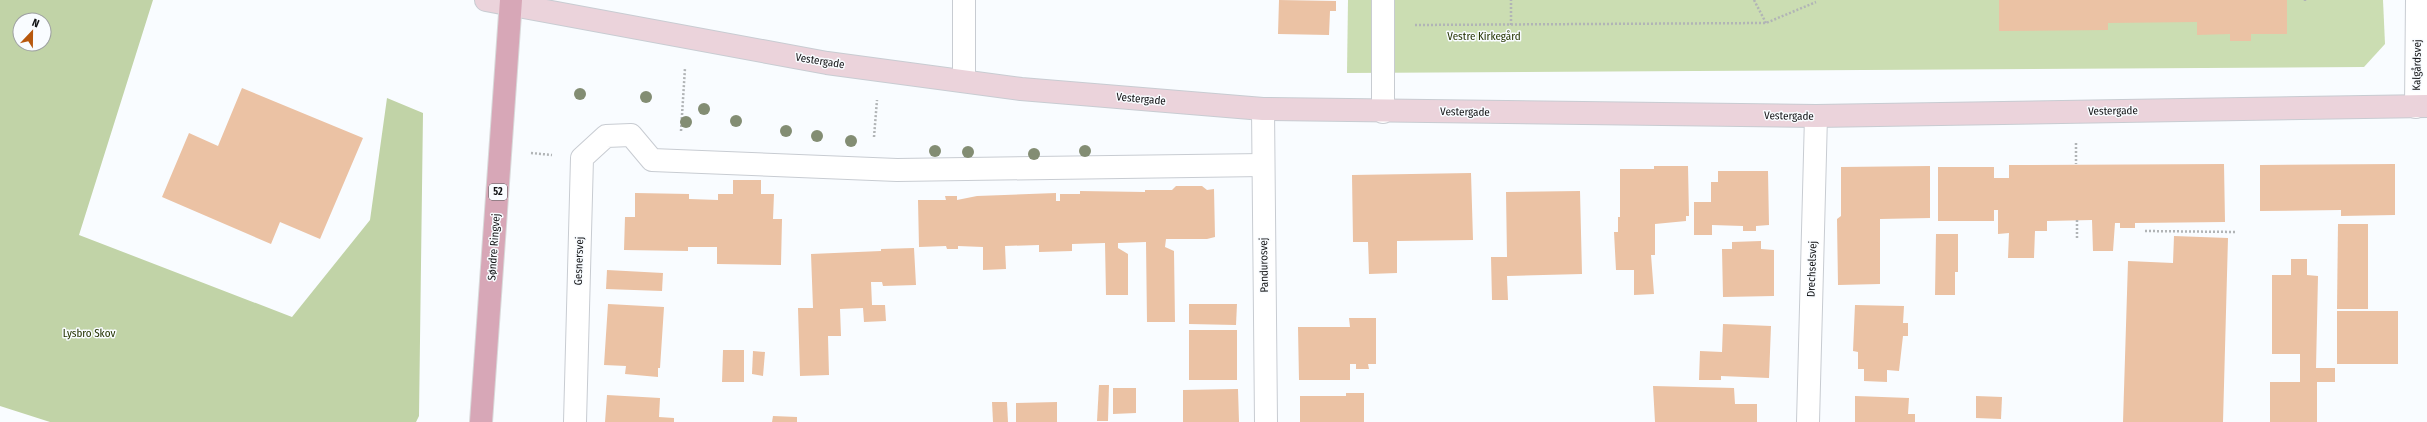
<svg xmlns="http://www.w3.org/2000/svg" width="2427" height="422" font-family="'Fira Sans Condensed',sans-serif">
<style>
.green{fill:#cbddb2}
.forest{fill:#c1d3a7;fill-rule:evenodd}
.building{fill:#ebc2a4}
.lines{fill:none;stroke-linecap:round;stroke-linejoin:round}
.lane-casing{stroke:#c8ccd2;stroke-width:24}
.street-casing{stroke:#c8ccd2;stroke-width:24}
.secondary-casing{stroke:#c8ccd2;stroke-width:24}
.primary-casing{stroke:#d9d9da;stroke-width:24}
.path{stroke:#b1b4b6;stroke-width:2.5;stroke-dasharray:2 2;stroke-linecap:butt}
.lane{stroke:#fff;stroke-width:22}
.street{stroke:#fff;stroke-width:22}
.secondary{stroke:#ebd3db;stroke-width:22}
.primary{stroke:#d7a7b7;stroke-width:22}
.tree{fill:#838d73}
.labels{text-anchor:middle;dominant-baseline:central;stroke-width:3;stroke-linejoin:round;paint-order:stroke}
.shield{fill:#f9fcff;stroke:#57595b;stroke-width:1}
.shield-label{font-size:10px;font-weight:bold;fill:#121315}
.park-label{font-size:11px;fill:#233201;stroke:#f9fcff}
.street-label{font-size:11px;fill:#121315;stroke:#f9fcff}
</style>
<rect width="100%" height="100%" fill="#f9fcff"/>
<!-- green -->
<path class="green" d="M1348,0H2383L2385,44L2364,67L1347,73Z"/>
<!-- forest -->
<path class="forest" d="M0,0H153L79,235L292,317L370,220L387,98L423,113L419,416L416,422H50L0,406ZM20,20H44V44H20Z"/>
<!-- building -->
<g class="building">
<path d="M1279,0L1336,1V11H1330L1329,35L1278,34Z"/>
<path d="M1999,0H2287V34H2251V41H2230V34L2197,35V22L2108,23V30L1999,31Z"/>
<path d="M242,88L363,138L320,239L280,222L271,244L162,197L189,133L218,146Z"/>
<path d="M2224,164L2225,222L2135,223V228H2120V223H2115L2113,251H2093L2092,220L2047,221V231H2035L2034,258H2008L2009,233L1998,234V210H1994V221H1938V167H1994V178H2009V165Z"/>
<path d="M2395,164V215L2341,216V210L2260,211V165Z"/>
<path d="M1654,166H1688L1689,216H1686V221L1655,224V255H1651L1654,294L1634,295V270H1616L1614,232H1618V217H1620V169H1654Z"/>
<path d="M1930,166V218L1880,219V284L1838,285L1837,219L1841,216V167Z"/>
<path d="M1718,171H1768L1769,225L1756,226V231H1743V226L1712,225V235H1694V202H1711V182H1718Z"/>
<path d="M1471,173L1473,240L1397,241V273L1369,274L1368,242H1353L1352,175Z"/>
<path d="M733,180H761V194H774L773,219H782L781,265L717,264V247H688V251L624,250L625,217H635V193L689,194V199L718,200V194H733Z"/>
<path d="M1176,186H1202L1207,190L1214,189L1215,237L1207,239H1166L1165,247L1174,251L1175,322H1147L1146,242L1118,243V248L1128,254V295H1106L1105,243L1072,244V251L1039,252V245L1005,246L1006,269L983,270V247L958,246V249H947L946,246L919,247L918,200H946L945,196H957V200L977,196L1056,193V201H1060V194H1080V191L1145,192V190H1172Z"/>
<path d="M1580,191L1582,274L1507,276L1508,300H1492L1491,257H1507L1506,192Z"/>
<path d="M2338,224H2368V309H2337Z"/>
<path d="M1936,234H1958V272H1955V295H1935Z"/>
<path d="M2174,236L2228,238L2223,422H2123L2128,261L2173,263Z"/>
<path d="M1761,241V249L1774,250V296L1723,297L1722,249H1732V242Z"/>
<path d="M914,248L916,285L883,286L882,282H871L872,305H885L886,321L864,322L863,308L840,309L841,336H828L829,375L800,376L798,308H813L811,254L881,251V249Z"/>
<path d="M2291,259H2307V275L2318,276L2316,368H2335V382H2317V422H2270V382H2300V354H2272V275H2291Z"/>
<path d="M607,270L663,273L662,291L606,289Z"/>
<path d="M608,304L664,307L660,368H658V377L625,374L626,366L604,365Z"/>
<path d="M1189,304H1237L1236,325L1189,324Z"/>
<path d="M1855,305L1904,306L1903,323H1908V336H1903L1899,371L1887,370V382L1864,381V369H1858V352L1853,351Z"/>
<rect x="2337" y="311" width="61" height="53"/>
<path d="M1349,318H1376V364H1368L1369,369H1356V364H1350V380H1299L1298,327H1350Z"/>
<path d="M1723,324L1771,326L1769,378L1721,376V380H1699L1700,351L1722,352Z"/>
<rect x="1189" y="330" width="48" height="50"/>
<path d="M723,350H744V382H722Z"/>
<path d="M753,351L765,352L763,376L752,374Z"/>
<path d="M1099,385H1109L1108,421H1097Z"/>
<path d="M1653,386L1734,388L1735,404H1757V422H1655Z"/>
<path d="M1113,388H1136V413L1113,414Z"/>
<path d="M1238,389L1239,422H1183V390Z"/>
<path d="M1346,393H1364V422H1300V396H1346Z"/>
<path d="M607,395L660,398L659,417L674,418V422H605Z"/>
<path d="M1855,396L1909,398L1908,414H1915V422H1855Z"/>
<path d="M1976,396L2002,397L2001,419L1976,418Z"/>
<path d="M992,402H1007L1008,422H993Z"/>
<path d="M1057,402V422H1016V403Z"/>
<path d="M773,416L797,417V422H772Z"/>
</g>
<g class="lines">
<!-- lane casing -->
<g class="lane-casing">
<g id="lane">
<path d="M1383,0V112"/>
<path d="M964,81V0"/>
<path d="M2416,107L2417,0"/>
</g>
</g>
<!-- street casing -->
<g class="street-casing">
<g id="street">
<path d="M1263,109L1266,422"/>
<path d="M575,422L582,158L606,136L631,135L652,160L897,170L1263,165"/>
<path d="M1808,422L1816,116"/>
</g>
</g>
<!-- secondary casing -->
<g class="secondary-casing">
<path id="secondary" d="M486,0L827,63L1021,89L1263,109L1816,116L2427,106"/>
</g>
<!-- primary casing -->
<g class="primary-casing">
<path id="primary" d="M481,422L511,0"/>
</g>
<!-- path -->
<g class="path">
<path d="M1754,0L1766,23"/>
<path d="M2305,0V1"/>
<path d="M1415,25L1766,23L1816,2"/>
<path d="M1511,25V0"/>
<path d="M681,131L685,68"/>
<path d="M874,137L877,100"/>
<path d="M2076,143V164"/>
<path d="M531,153L552,155"/>
<path d="M2077,220V240"/>
<path d="M2145,231L2237,232"/>
</g>
<!-- lane -->
<use href="#lane" class="lane"/>
<!-- street -->
<use href="#street" class="street"/>
<!-- secondary -->
<use href="#secondary" class="secondary"/>
<!-- primary -->
<use href="#primary" class="primary"/>
</g>
<!-- trees -->
<g class="tree">
<circle cx="580" cy="94" r="6"/>
<circle cx="646" cy="97" r="6"/>
<circle cx="704" cy="109" r="6"/>
<circle cx="736" cy="121" r="6"/>
<circle cx="686" cy="122" r="6"/>
<circle cx="786" cy="131" r="6"/>
<circle cx="817" cy="136" r="6"/>
<circle cx="851" cy="141" r="6"/>
<circle cx="935" cy="151" r="6"/>
<circle cx="1085" cy="151" r="6"/>
<circle cx="968" cy="152" r="6"/>
<circle cx="1034" cy="154" r="6"/>
</g>
<g class="labels">
<!-- shield labels -->
<rect class="shield" x="489" y="184" width="18" height="16" rx="3"/>
<g class="shield-label">
<text x="498" y="192">52</text>
</g>
<!-- park labels -->
<g class="park-label">
<text x="1484" y="36">Vestre Kirkegård</text>
<text x="89" y="333">Lysbro Skov</text>
</g>
<!-- street labels -->
<g class="street-label">
<text transform="translate(820 61) rotate(9)">Vestergade</text>
<text transform="translate(2417 65) rotate(-89)">Kalgårdsvej</text>
<text transform="translate(1141 99) rotate(5)">Vestergade</text>
<text transform="translate(2113 111) rotate(-1)">Vestergade</text>
<text transform="translate(1465 112) rotate(1)">Vestergade</text>
<text transform="translate(1789 116) rotate(1)">Vestergade</text>
<text transform="translate(494 247) rotate(-86)">Søndre Ringvej</text>
<text transform="translate(579 261) rotate(-88)">Gesnersvej</text>
<text transform="translate(1264 265) rotate(-91)">Pandurosvej</text>
<text transform="translate(1812 269) rotate(-88)">Drechselsvej</text>
</g>
</g>
<!-- north arrow -->
<g transform="translate(32 32) rotate(22)"><circle r="19" fill="#f9fcff" stroke="#9d9fa1"/>
<path d="M0-3L7 15L0 10L-7 15Z" fill="#b7580e"/>
<text y="-6" font-size="11" font-weight="bold" text-anchor="middle" fill="#121315">N</text>
</g>
</svg>
